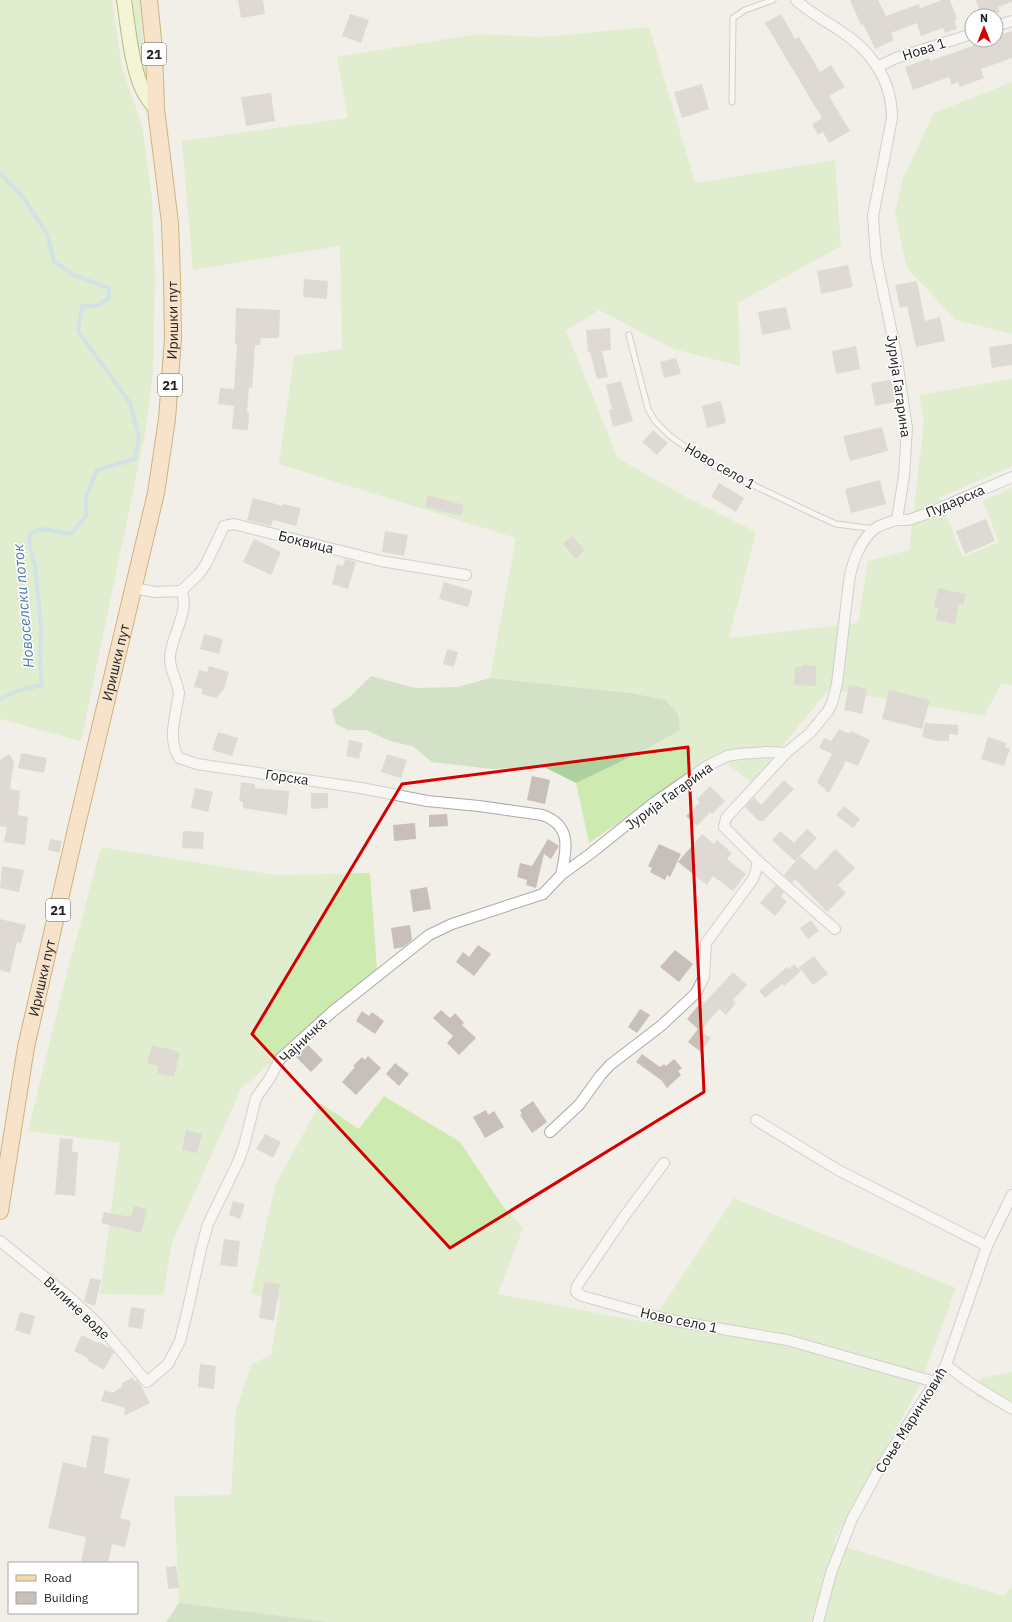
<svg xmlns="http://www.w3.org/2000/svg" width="1012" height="1622" font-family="'IBM Plex Sans',sans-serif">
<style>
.grass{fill:#cdebb0}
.forest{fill:#add19e}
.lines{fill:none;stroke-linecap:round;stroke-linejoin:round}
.stream{stroke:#aad3df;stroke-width:4}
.building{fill:#c7bfb8}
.service-casing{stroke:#a9a9a9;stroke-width:7}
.minor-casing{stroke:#a9a9a9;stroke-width:12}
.secondary-casing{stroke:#707d05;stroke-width:16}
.primary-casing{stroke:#a06b00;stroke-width:18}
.service{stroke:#fff;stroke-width:5}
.minor{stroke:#fff;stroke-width:10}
.secondary{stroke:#f7fabf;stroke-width:14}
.primary{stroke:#fcd6a4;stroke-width:16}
.marked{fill:none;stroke:#d40000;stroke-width:3;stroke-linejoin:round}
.labels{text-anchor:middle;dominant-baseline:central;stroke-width:3;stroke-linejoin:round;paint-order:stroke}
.shield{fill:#fff;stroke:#646464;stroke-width:1}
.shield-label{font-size:13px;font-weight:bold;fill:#222}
.street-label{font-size:14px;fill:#222;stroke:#fff}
.water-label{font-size:15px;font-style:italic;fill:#4a7aab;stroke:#fff}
</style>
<rect width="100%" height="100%" fill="#f2efe9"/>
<!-- grass -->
<g class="grass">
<path d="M0,0H112L122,67L142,126L152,198L155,275L153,372L145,434L81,741L0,719Z"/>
<path d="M130,0H140L146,80L141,65Z"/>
<path d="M649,27L695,183L835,160L841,246L738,303L740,366L674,349L599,310L566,331L618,458L684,496L756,532L729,638L858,623L868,561L909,550L924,422L919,395L1012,379V466L939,498L963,557L999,542L983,501L1012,488V685L1001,684L984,716L829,689L752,783L717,756L589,843L576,783L641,752L679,730L631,693L490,678L516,538L279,464L294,356L342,349L340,246L193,270L182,141L348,118L337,57L477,34L542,37Z"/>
<path d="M1012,82V334L956,320L907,268L895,214L903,178L934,113Z"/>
<path d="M101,847L275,875L370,873L377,969L241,1089L172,1243L163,1295L100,1294L120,1143L28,1131L65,981Z"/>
<path d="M384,1096L460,1142L502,1205L523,1228L498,1294L651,1323L734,1198L956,1288L919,1387L833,1543L1003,1596L1012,1586V1622H329L179,1603L174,1496L231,1495L236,1409L252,1364L271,1355L280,1301L251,1294L275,1186L320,1103L359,1129Z"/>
<path d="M1012,1372V1415L976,1396L981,1378Z"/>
</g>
<!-- forest -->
<g class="forest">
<path d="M371,676L415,688L458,687L490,678L631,693L665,700L678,714L680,730L641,752L576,783L544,767L492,769L432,762L412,746L390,741L366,730H348L336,724L332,710L350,697Z"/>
<path d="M179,1603L329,1622H166Z"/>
</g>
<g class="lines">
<!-- stream -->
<path class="stream" d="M0,173L23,197L47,234L54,261L73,275L109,288V298L96,306H82L78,331L130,403L139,437L135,459L97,470L86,496V516L71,534L42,529L29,534L30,548L35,566L41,627L40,663L42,685L17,691L0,699"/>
</g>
<!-- building -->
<g class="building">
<path d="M238,0H263L265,14L241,18Z"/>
<path d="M850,0H878L886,16L919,4L920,8L942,0H950L957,19L954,20L957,29L945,33L943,28L921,36L917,23L891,33L894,40L875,49L863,24L861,25Z"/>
<path d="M976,0H1012V2L998,7L1000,12L989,16L987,10L980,13Z"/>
<path d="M350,14L369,20L361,43L342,36Z"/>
<path d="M781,14L795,39L799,37L820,72L831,65L845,87L829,96L850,131L829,143L823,132L818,135L812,124L822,118L765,23Z"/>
<path d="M1012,31V58L981,69L984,78L960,87L958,82L952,85L949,77L913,90L905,67L929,58L930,61L989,40H996V36Z"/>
<path d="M702,84L709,109L682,118L674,92Z"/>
<path d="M271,93L275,121L246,126L241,97Z"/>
<path d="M848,265L853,287L821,294L817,271Z"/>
<path d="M304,279L328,281L327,299L303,297Z"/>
<path d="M917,281L925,321L940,317L945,341L916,347L907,306L900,308L895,285Z"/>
<path d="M786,307L791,329L762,335L758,312Z"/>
<path d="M236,308L280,310L279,338H261L260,345H255L252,388L249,387L247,413H249L248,430L232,429L234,406L218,404L220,388L234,389L237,344H235Z"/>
<path d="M610,328L611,350L602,351L608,377L597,379L590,352H588L586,330Z"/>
<path d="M1012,344V365L992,368L989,347Z"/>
<path d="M856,346L860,369L836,374L832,351Z"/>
<path d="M676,358L681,374L664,378L660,362Z"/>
<path d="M891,380L895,402L875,406L871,383Z"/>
<path d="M621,381L633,421L613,427L609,410L612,409L606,385Z"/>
<path d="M721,401L726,423L707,428L702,406Z"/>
<path d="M882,427L888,451L850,461L843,436Z"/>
<path d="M653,430L668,443L657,455L642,442Z"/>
<path d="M880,480L886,504L851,513L845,489Z"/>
<path d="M719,483L744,498L736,512L711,497Z"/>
<path d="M428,495L464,505L461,516L425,507Z"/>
<path d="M253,498L283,506V504L301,508L296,526L273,520L271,526L247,520Z"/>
<path d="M986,519L995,541L965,554L956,531Z"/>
<path d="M385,531L408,535L404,556L382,552Z"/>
<path d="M572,536L585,550L576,559L563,544Z"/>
<path d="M254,539L281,552L271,575L243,562Z"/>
<path d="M345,559L356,562L348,589L332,584L337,564L343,566Z"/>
<path d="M444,582L473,591L468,607L439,599Z"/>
<path d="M938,588L966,594L963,605L959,604L955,624L935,620L938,608L934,607Z"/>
<path d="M204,634L223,639L219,654L200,649Z"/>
<path d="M447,649L458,652L454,667L443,664Z"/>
<path d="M803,665L816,666V686L794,685L795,667H802Z"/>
<path d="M209,666L229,672L224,689L216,698L201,694L203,689L194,687L199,670L207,672Z"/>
<path d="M849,685L867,689L862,714L844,710Z"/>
<path d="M889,690L930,700L922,729L882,719Z"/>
<path d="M925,723L958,725V735L949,734V741H937L922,737Z"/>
<path d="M839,729L850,734L851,731L870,740L858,766L846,761L829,793L817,782L832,754L819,748L824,738L831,741Z"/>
<path d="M218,732L238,738L232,756L212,750Z"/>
<path d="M988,737L1007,743L1005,747L1010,749L1004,766L981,759Z"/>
<path d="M349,740L363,743L359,759L346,756Z"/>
<path d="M21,753L47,758L44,773L18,768Z"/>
<path d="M9,754L14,761L10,789L20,791L18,815L28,817L25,845L4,842L7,827L0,826V760Z"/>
<path d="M387,754L407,760L401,778L381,772Z"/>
<path d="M532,776L550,780L545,804L527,800Z"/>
<path d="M784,780L794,789L763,821H759L745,807L754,797L761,805Z"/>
<path d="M241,782L255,784V788L289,791L287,815L243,808V802L239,801Z"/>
<path d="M710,786L725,801L712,814L710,812L697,826L686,816L700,802L697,799Z"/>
<path d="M195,788L213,792L208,812L191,808Z"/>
<path d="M311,793H328V808L311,809Z"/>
<path d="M844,806L860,819L853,828L836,815Z"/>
<path d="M447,814L448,826L429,827V815Z"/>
<path d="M415,823L416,839L394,841L393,825Z"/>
<path d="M807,829L817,838L795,861L772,840L780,831L794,843Z"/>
<path d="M183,831L204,832L203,849L182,848Z"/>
<path d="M702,834L714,844L717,840L732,853L727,859L746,874L733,891L713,876L707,885L678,862Z"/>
<path d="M50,839L62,841L59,853L48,850Z"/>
<path d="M548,839L559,846L551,859L544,854L536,888L526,885L527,880L517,877L520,863L532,866Z"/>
<path d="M659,844L681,854L670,877L667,875L665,880L650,872L652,868L648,866Z"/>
<path d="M835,849L855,868L838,885L846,893L827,912L795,879L792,883L784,875L800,856L816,870Z"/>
<path d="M2,866L24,870L19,892L0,888Z"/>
<path d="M776,885L784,892L781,896L787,902L775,916L760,903Z"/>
<path d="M427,887L431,909L413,912L410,890Z"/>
<path d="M0,919L26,925L21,943L17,942L10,973L0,970Z"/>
<path d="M811,920L819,931L808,939L800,928Z"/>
<path d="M410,925L412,940L403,947L394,949L391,928Z"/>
<path d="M478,945L491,954L474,976L456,962L463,952L469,957Z"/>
<path d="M675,950L693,964L679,982L660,967Z"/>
<path d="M814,956L828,974L813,985L799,967Z"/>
<path d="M794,964L801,971L784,986L782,984L765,998L759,991L787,967L789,969Z"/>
<path d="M733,972L747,985L733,1000L736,1003L726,1015L719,1009L700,1031L711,1038L701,1052L688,1042L698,1029L700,1031L687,1019L702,1001L704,1003Z"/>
<path d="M640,1009L650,1015L637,1033L628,1027Z"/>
<path d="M441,1010L450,1018L455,1013L464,1023L462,1025L476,1038L459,1055L447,1043L453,1036L433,1018Z"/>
<path d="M362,1011L369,1016L372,1012L384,1021L375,1034L356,1021Z"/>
<path d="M152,1045L180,1052L174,1077L157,1073L159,1066L147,1063Z"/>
<path d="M308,1045L323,1060L311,1072L296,1057Z"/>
<path d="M642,1054L660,1067L664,1064L666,1066L674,1059L682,1068L678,1071L681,1075L667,1088L661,1080L636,1062Z"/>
<path d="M368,1056L381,1068L356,1095L342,1082L355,1067L353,1066L362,1057L365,1060Z"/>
<path d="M395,1063L409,1074L399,1086L386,1074Z"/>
<path d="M533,1101L547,1122L532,1133L520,1115L522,1114L520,1110Z"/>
<path d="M486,1110L488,1115L494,1111L504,1127L485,1138L473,1117Z"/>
<path d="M186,1130L202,1134L197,1153L182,1150Z"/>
<path d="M265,1134L281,1142L273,1158L256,1149Z"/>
<path d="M60,1138L73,1139L72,1152H78L75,1196L55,1194Z"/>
<path d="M233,1201L245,1204L240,1219L229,1215Z"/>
<path d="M134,1206L147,1209L141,1233L101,1223L104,1212L131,1217Z"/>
<path d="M224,1239L240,1241L237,1267L220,1265Z"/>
<path d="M90,1278L101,1280L95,1306L84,1302Z"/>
<path d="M264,1282L280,1284L274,1321L259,1318Z"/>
<path d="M131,1307L145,1309L142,1329L128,1327Z"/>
<path d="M20,1312L35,1316L30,1335L15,1330Z"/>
<path d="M82,1335L98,1343L99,1342L110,1348L114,1352L104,1370L88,1361L89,1359L74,1351Z"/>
<path d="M200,1364L216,1366L214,1389L198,1387Z"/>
<path d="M132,1378L135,1381L137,1380L140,1384L150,1403L124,1416L125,1408L101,1401L105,1390L112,1393L122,1387V1383Z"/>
<path d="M92,1435L109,1438L104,1473L130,1479L120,1518L131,1521L125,1547L112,1544L108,1563H81L86,1537L48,1528L63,1462L86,1468Z"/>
<path d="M176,1566L179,1588L168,1589L166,1567Z"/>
</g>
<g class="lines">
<!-- service casing -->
<g class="service-casing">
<g id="service">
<path d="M732,102L733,18L745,10L773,0"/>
<path d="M629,335L648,409L655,421L670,436L708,463L732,475L816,515L836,524L875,529"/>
</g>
</g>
<!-- minor casing -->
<g class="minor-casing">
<g id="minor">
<path d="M996,26L1012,21"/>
<path d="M877,67L896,58L972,34"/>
<path d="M897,520H908L926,514L1012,477"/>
<path d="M134,588L155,592L181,591C191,609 171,636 170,657C169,669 177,680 179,693C176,714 167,740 179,758L197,764L361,788L427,801L479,806L542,815C572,825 567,849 561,875"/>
<path d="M181,591L199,574L206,564L224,526L234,524L381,561L466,575"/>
<path d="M786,753L726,818L724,827L758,861L835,929"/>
<path d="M756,1120L838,1170L987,1246"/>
<path d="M550,1132L579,1105L600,1076L610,1065L662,1025L696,993L704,977L706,943L753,879L756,871L758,861"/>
<path d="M664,1163L623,1218L577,1286L576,1292L582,1296L669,1320L787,1340L935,1382"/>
<path d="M0,1241L68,1296L100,1326L147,1382L168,1364L180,1341L189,1304L201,1249L208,1224L238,1162L244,1146L256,1098L270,1078L280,1059L332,1012L429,935L452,924L543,894L561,875L590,854L655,802L707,766L727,756L739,754L767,752L786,753L810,733L828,711L832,703L837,684L849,581C852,563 860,539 876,528C882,524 890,522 897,520L904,476L907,428L896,353L876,257L873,216L892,118C892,80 871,50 839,30C824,20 809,12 796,0"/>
<path d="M946,1365L970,1383L1012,1409"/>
<path d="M818,1622L831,1573L852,1519L877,1473L946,1365L987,1246L1012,1195"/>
</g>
</g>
<!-- secondary casing -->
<g class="secondary-casing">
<path id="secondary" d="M124,0C128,25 132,73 145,94C148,99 152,104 156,109"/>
</g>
<!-- primary casing -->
<g class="primary-casing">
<g id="primary">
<path id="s1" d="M0,1211L26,1047L76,829L156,493L167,419L173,338L172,278L170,223L156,109L154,50L149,0"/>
</g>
</g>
<!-- service -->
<use href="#service" class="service"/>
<!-- minor -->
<use href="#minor" class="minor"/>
<!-- secondary -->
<use href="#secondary" class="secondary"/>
<!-- primary -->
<use href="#primary" class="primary"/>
</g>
<!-- marked area -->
<path d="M0 0H1012V1622H0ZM688,747L704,1092L450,1248L252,1034L402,784Z" fill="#f2efe9" fill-opacity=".55" fill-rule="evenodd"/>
<path class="marked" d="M688,747L704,1092L450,1248L252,1034L402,784Z"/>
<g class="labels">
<!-- shield labels -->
<g class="shield">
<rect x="142" y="43" width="24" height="22" rx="3"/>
<rect x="158" y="374" width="24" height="22" rx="3"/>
<rect x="46" y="899" width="24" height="22" rx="3"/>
</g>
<g class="shield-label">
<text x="154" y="54">21</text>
<text x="170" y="385">21</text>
<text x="58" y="910">21</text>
</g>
<!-- street labels -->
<g class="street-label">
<text transform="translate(924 49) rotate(-18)">Нова 1</text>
<text stroke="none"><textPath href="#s1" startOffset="909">Иришки пут</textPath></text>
<text transform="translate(899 386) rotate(82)">Јурија Гагарина</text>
<text transform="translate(720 466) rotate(30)">Ново село 1</text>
<text transform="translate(955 501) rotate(-23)">Пударска</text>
<text transform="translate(306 542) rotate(14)">Боквица</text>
<text stroke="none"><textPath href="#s1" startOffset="561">Иришки пут</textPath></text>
<text transform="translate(287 777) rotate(8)">Горска</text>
<text transform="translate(669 796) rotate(-36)">Јурија Гагарина</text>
<text stroke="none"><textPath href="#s1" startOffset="237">Иришки пут</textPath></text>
<text transform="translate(303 1040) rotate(-44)">Чајничка</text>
<text transform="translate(77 1308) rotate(43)">Вилине воде</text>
<text transform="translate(679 1320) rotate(12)">Ново село 1</text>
<text transform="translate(911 1420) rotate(-58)">Соње Маринковић</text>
</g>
<!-- water labels -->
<g class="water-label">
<text transform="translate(23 606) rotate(-95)">Новоселски поток</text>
</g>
</g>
<!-- legend -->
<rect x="8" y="1562" width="130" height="52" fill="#ffffff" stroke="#a7a7a7"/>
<rect x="16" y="1575" width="20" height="6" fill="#fcd6a4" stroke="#a7a7a7"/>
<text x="44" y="1582" font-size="12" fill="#222222">Road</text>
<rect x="16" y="1592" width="20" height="12" fill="#c7bfb8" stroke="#a7a7a7"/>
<text x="44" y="1602" font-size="12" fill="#222222">Building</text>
<!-- north arrow -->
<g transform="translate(984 28)"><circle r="19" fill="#ffffff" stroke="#a7a7a7"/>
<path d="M0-3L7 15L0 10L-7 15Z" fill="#d40000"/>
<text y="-6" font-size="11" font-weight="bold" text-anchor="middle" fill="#222222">N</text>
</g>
</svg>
